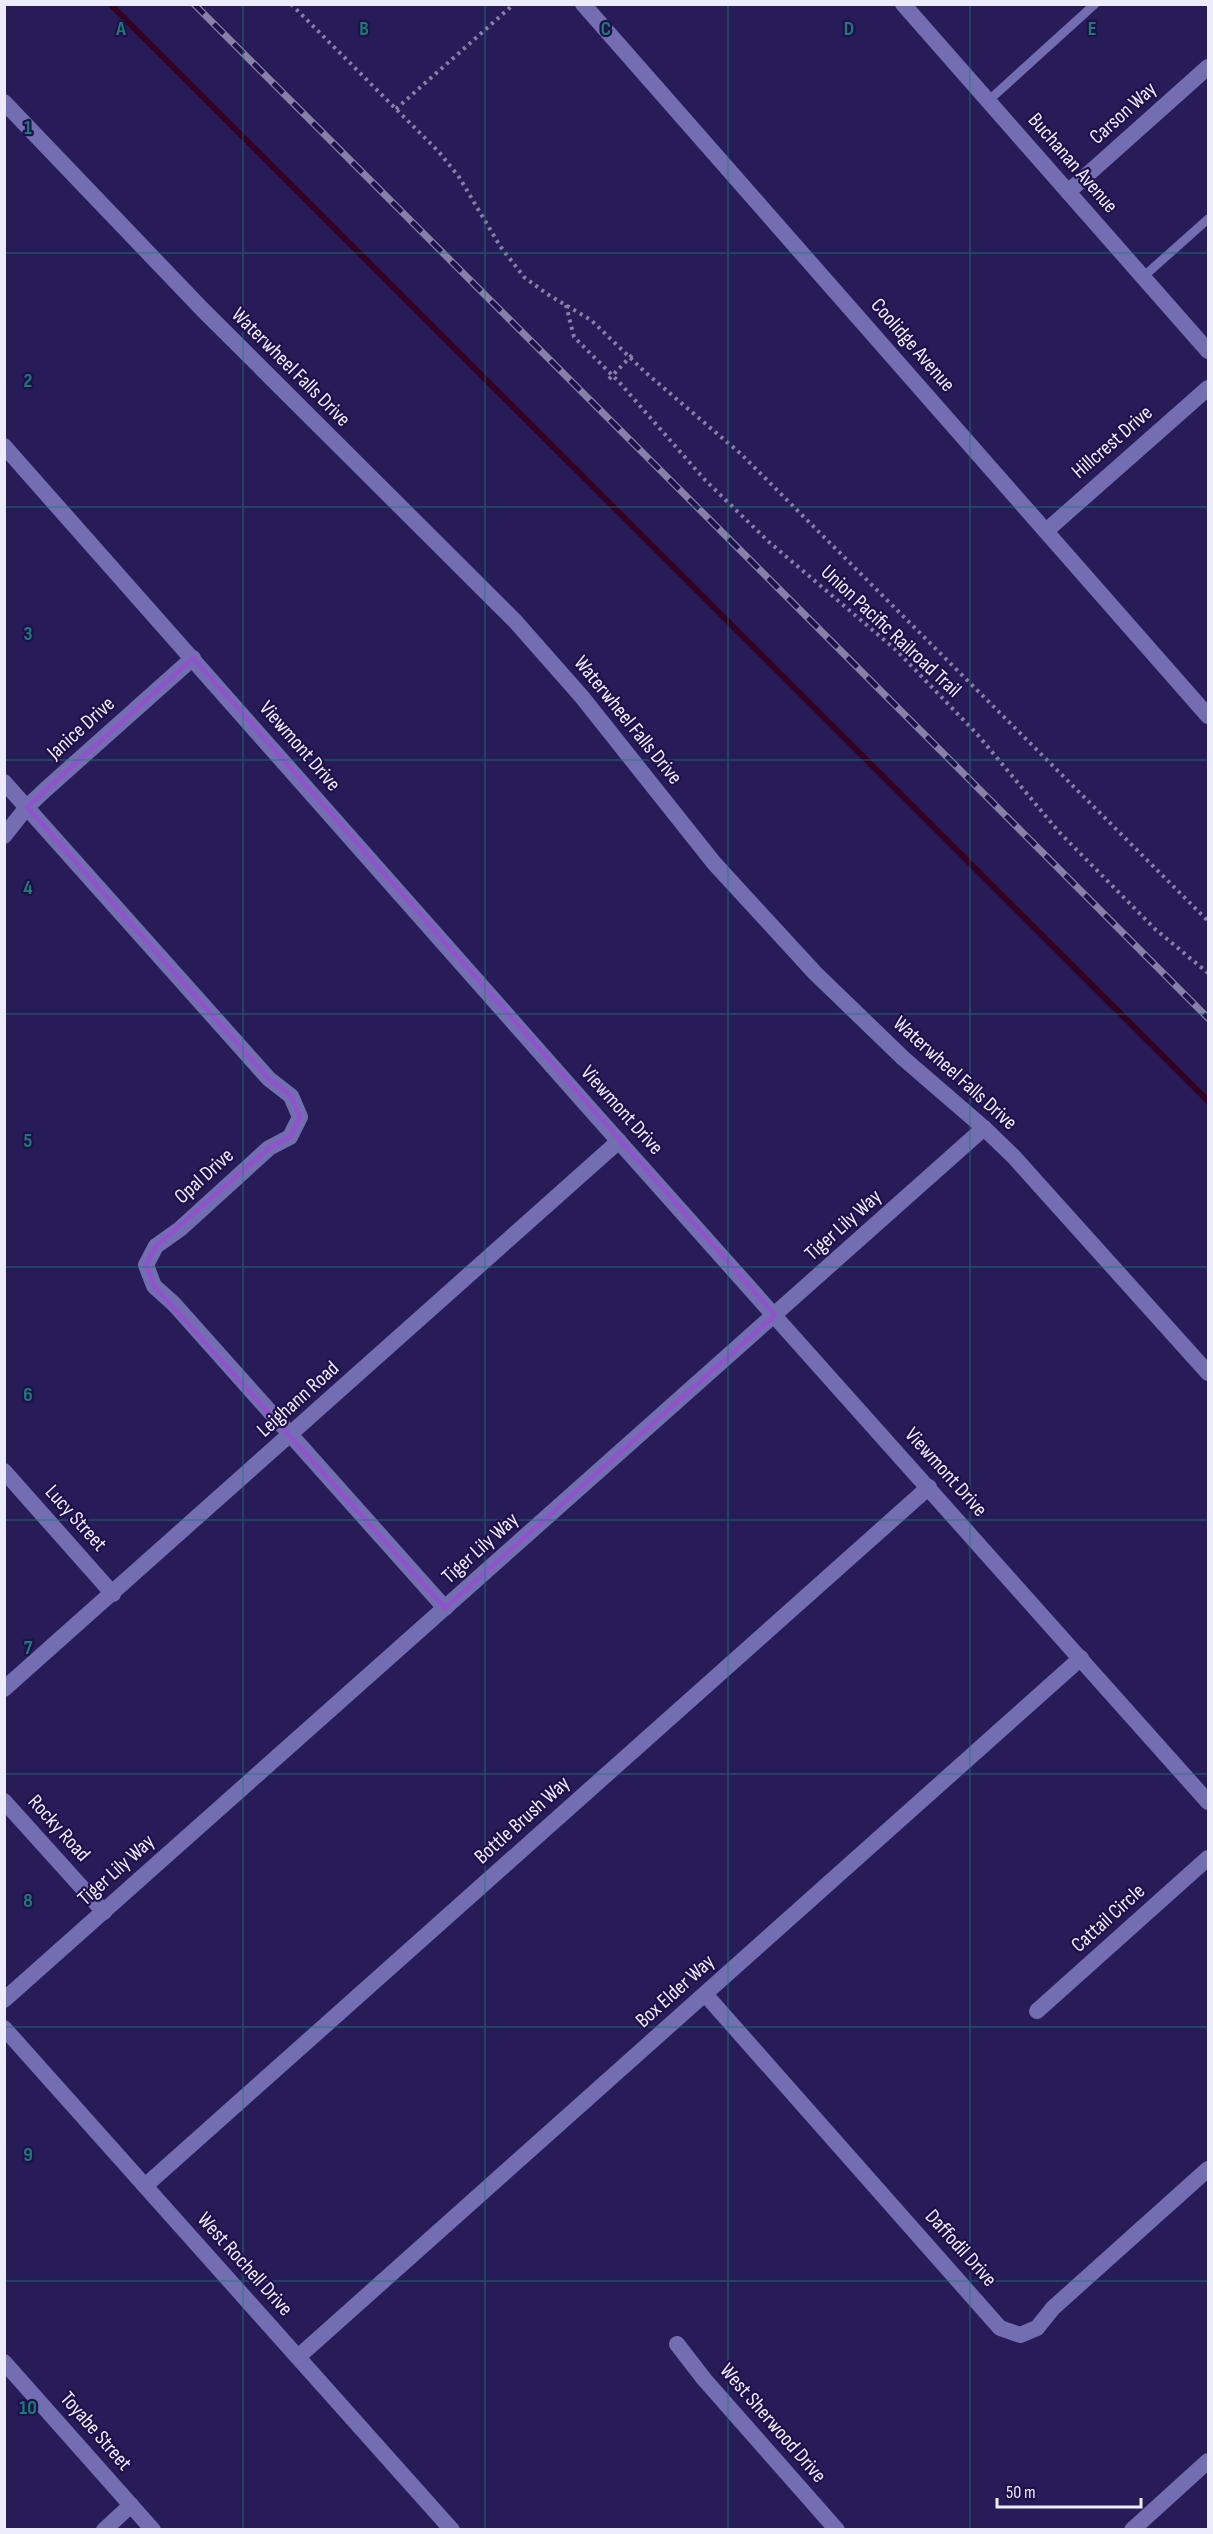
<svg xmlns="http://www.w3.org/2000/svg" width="1213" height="2534" font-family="'Sofia Sans Condensed',sans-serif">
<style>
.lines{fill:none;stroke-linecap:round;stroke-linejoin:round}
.stream{stroke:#340022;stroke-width:6}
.path{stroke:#867fa7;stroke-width:4;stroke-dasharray:3 4.5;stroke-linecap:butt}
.service{stroke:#736db2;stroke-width:9}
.minor{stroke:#736db2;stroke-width:16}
.tertiary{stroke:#736db2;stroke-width:16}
.rail-casing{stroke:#8781a8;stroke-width:7}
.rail{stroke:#1f104c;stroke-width:4.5;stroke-dasharray:14;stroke-linecap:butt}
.marked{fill:none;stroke:#9252cb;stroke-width:4.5;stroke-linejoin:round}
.grid{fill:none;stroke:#1a7c75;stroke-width:1.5;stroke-opacity:0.55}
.labels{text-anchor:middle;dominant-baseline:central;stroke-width:4.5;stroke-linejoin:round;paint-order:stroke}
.street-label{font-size:21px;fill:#ececfc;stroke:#1f104c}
.grid-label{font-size:20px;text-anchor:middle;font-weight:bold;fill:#1a7c75;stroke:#1f104c;stroke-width:4.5;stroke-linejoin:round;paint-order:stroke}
</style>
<rect width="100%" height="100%" fill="#271b58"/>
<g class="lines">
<!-- stream -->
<path class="stream" d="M110,4L1208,1101"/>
<!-- path -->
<g class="path">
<path d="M291,4L439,152L459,177L500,246L524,277L547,294L591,320L645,372L741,454L1208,921"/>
<path d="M396,109L514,4"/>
<path d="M566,305L574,337L619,382L705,480L769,542L896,650L977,734L1059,832L1155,929L1208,973"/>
<path d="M609,379L635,352"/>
</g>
<!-- service -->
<g class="service">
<path d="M988,101L1095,4"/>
<path d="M1143,277L1208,219"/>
</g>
<!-- minor -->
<g class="minor">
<path d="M583,4L1208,716"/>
<path d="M903,4L1208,351"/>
<path d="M1068,192L1208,67"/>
<path d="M4,446L598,1118L1208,1802"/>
<path d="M1046,531L1208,388"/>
<path d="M4,782L269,1079L291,1096L300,1117L290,1137L269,1148L180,1229L156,1246L146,1265L154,1286L174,1304L445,1608"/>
<path d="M4,836L27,807L45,790L193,658"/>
<path d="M984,1128L1014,1157L1208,1373"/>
<path d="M4,1471L113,1594"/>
<path d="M4,1689L619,1141"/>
<path d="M4,1801L104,1912"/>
<path d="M705,1994L1000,2328L1020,2335L1037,2328L1053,2308L1208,2169"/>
<path d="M1037,2011L1208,1858"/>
<path d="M4,2028L452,2530"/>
<path d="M145,2186L929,1487"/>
<path d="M677,2344L704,2379L837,2530"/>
<path d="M298,2357L1081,1658"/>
<path d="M4,2362L153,2530"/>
<path d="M104,2530L131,2505"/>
<path d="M1132,2530L1208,2461"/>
</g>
<!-- tertiary -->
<path class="tertiary" d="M4,102L202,309L515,621L582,697L714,863L815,973L903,1058L984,1128L4,2000"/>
<!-- rail casing -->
<g class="rail-casing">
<path id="rail" d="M194,4L1208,1018"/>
</g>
<!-- rail -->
<use href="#rail" class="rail"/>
</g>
<!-- marked area -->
<path class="marked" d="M193,658L775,1315L445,1608L154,1286L146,1265L156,1246L269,1148L290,1137L300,1117L291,1096L269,1079L27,807Z"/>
<!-- grid -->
<path class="grid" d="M243,4V2530M485,4V2530M728,4V2530M970,4V2530M4,253H1208M4,507H1208M4,760H1208M4,1014H1208M4,1267H1208M4,1520H1208M4,1774H1208M4,2027H1208M4,2281H1208"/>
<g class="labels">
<!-- street labels -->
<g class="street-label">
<text transform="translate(1123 113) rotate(-42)">Carson Way</text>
<text transform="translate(1073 163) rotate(49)">Buchanan Avenue</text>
<text transform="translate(913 345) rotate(49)">Coolidge Avenue</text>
<text transform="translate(291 367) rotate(45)">Waterwheel Falls Drive</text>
<text transform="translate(1112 442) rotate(-41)">Hillcrest Drive</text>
<text transform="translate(891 631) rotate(43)">Union Pacific Railroad Trail</text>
<text transform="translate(628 720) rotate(51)">Waterwheel Falls Drive</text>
<text transform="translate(81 728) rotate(-42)">Janice Drive</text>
<text transform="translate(300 746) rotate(49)">Viewmont Drive</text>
<text transform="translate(955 1073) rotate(42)">Waterwheel Falls Drive</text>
<text transform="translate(622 1110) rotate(48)">Viewmont Drive</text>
<text transform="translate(204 1176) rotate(-42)">Opal Drive</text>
<text transform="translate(843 1225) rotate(-42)">Tiger Lily Way</text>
<text transform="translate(298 1399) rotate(-42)">Leighann Road</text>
<text transform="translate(946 1472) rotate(48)">Viewmont Drive</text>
<text transform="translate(76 1518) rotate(48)">Lucy Street</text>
<text transform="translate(480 1548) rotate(-42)">Tiger Lily Way</text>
<text transform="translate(522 1820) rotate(-42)">Bottle Brush Way</text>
<text transform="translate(59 1828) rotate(48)">Rocky Road</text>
<text transform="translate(116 1870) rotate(-42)">Tiger Lily Way</text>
<text transform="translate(1108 1918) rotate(-42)">Cattail Circle</text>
<text transform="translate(675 1991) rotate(-42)">Box Elder Way</text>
<text transform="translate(961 2248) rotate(48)">Daffodil Drive</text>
<text transform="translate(245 2264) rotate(48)">West Rochell Drive</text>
<text transform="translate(773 2423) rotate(49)">West Sherwood Drive</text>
<text transform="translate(96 2431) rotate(49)">Toyabe Street</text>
</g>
</g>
<g class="grid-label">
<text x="121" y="35">A</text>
<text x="364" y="35">B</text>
<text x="606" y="35">C</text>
<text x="849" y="35">D</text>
<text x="1092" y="35">E</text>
<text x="28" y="134">1</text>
<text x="28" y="387">2</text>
<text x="28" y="640">3</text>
<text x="28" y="894">4</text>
<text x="28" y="1147">5</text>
<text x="28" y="1401">6</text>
<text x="28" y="1654">7</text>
<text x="28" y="1907">8</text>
<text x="28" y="2161">9</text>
<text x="28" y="2414">10</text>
</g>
<!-- border -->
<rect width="1213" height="2534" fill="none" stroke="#ececfc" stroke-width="12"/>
<!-- scale -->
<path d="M997 2498v9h144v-9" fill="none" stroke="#ececfc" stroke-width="3"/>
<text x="1006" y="2498" font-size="18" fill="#ececfc" stroke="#1f104c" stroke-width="4.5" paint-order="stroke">50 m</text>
</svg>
